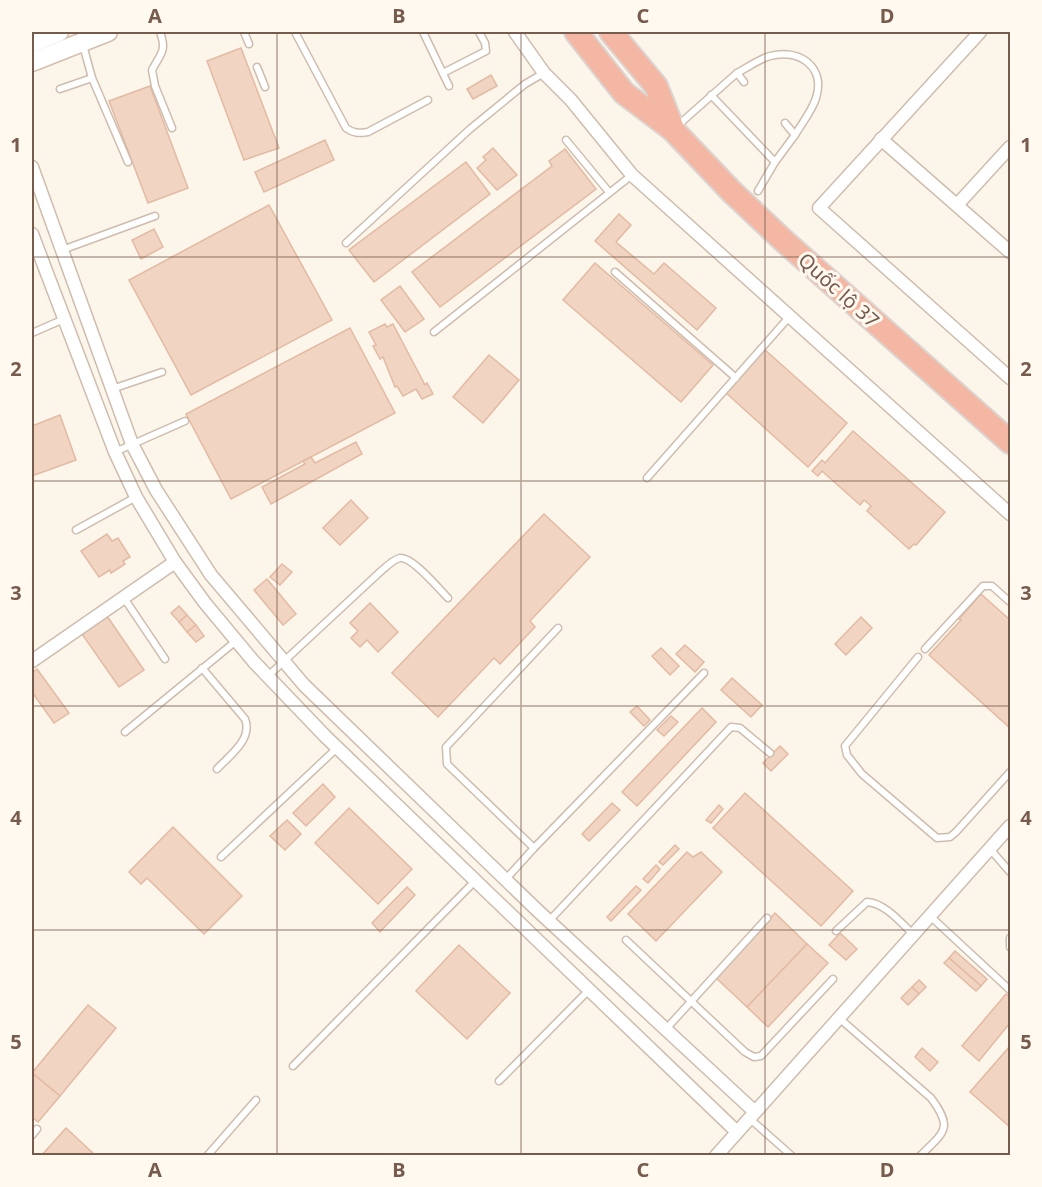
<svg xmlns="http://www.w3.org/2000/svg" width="1042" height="1187" font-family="'Noto Sans',sans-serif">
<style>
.building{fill:#f1d4c2;stroke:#e3baa3;stroke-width:1.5}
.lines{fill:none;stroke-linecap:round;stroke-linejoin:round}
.lane-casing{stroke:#cebdaf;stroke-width:9}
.street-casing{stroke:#cebdaf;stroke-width:15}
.secondary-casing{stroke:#d4bfaf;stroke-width:21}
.highway-casing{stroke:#dcd4d1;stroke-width:26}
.lane{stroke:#fff;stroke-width:6}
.street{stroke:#fff;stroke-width:12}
.secondary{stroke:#fff;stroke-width:18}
.highway{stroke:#f4b7a3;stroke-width:22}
.grid{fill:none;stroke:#775b4d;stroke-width:1.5;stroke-opacity:0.55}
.labels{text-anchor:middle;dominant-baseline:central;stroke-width:6;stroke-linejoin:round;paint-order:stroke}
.street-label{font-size:20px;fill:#775b4d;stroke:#fff9f0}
.neatline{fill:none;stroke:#775b4d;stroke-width:2}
.grid-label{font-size:20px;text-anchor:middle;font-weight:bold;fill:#775b4d}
</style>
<rect width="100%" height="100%" fill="#fcf5ea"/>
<!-- building -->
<g class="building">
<path d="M241,48L279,148L244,160L207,61Z"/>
<path d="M491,75L497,86L473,99L467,89Z"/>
<path d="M150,86L188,188L148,203L109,101Z"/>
<path d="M325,140L334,160L264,192L255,172Z"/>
<path d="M493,148L517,175L497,190L477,168L486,160L483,157Z"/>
<path d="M565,149L596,189L440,307L412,272L552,166L549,161Z"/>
<path d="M466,162L490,194L374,282L349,250Z"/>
<path d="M269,205L332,320L191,395L129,280Z"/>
<path d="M619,214L631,225L616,242L654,274L664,263L716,308L697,330L595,241Z"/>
<path d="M154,229L163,247L141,259L132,240Z"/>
<path d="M595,263L713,365L681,402L563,300Z"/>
<path d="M400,286L424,319L405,332L381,300Z"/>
<path d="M385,324L387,327L393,324L425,385L427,383L433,394L422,399L416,389L403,396L397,386L395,387L383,357L380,359L373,346L376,345L369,332Z"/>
<path d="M350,328L395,413L231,499L186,414Z"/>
<path d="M764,349L847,423L808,467L725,392Z"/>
<path d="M489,355L519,380L483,423L453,397Z"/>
<path d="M60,415L76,460L32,476V426Z"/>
<path d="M853,431L945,512L916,545L914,544L909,549L867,511L871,506L864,500L860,505L822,471L818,476L812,471L822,460L825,463Z"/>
<path d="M356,442L362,454L271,504L262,487L305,464L303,461L311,457L315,463Z"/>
<path d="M351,500L368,518L340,545L323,528Z"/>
<path d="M544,514L590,557L530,621L535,627L500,664L494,658L438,717L392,673Z"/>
<path d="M107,534L112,541L118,538L130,557L123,561L125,564L111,573L110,570L99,577L81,551Z"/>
<path d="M282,564L292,572L280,585L270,577Z"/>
<path d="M267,579L296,614L283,625L254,590Z"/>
<path d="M981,594L1010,620V728L929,655L961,620L959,619Z"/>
<path d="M370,603L398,632L378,652L367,640L360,647L351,638L358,631L350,623Z"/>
<path d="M179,606L187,615L179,622L171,613Z"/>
<path d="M187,615L196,625L187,632L179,622Z"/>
<path d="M107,616L144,670L119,687L82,634Z"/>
<path d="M861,617L872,628L846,655L835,644Z"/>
<path d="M196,625L204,636L196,642L187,632Z"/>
<path d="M685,645L704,662L695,672L676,654Z"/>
<path d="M661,648L679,666L670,675L652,656Z"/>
<path d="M37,669L69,713L54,723L32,692V673Z"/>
<path d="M732,678L762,705L751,717L721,690Z"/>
<path d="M637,706L650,720L644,726L630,712Z"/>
<path d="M702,708L716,722L637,806L622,792Z"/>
<path d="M671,716L678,722L664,736L657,730Z"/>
<path d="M780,746L788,754L771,771L763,763Z"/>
<path d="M323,784L335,797L306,826L293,813Z"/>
<path d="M745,793L853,891L821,926L713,828Z"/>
<path d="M612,803L620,810L589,841L582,834Z"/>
<path d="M719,805L723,809L711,823L706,820Z"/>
<path d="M349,808L412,869L378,904L315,843Z"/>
<path d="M287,820L301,834L285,850L270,836Z"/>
<path d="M173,827L242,896L204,934L147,878L141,884L129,872Z"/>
<path d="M675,845L679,849L663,865L659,862Z"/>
<path d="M687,852L693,857L701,852L722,872L656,941L628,914Z"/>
<path d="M656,865L660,869L648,883L643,879Z"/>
<path d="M636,886L641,890L611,921L607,917Z"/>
<path d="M407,887L415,895L380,932L372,923Z"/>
<path d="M775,913L807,944L747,1007L715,977Z"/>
<path d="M840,933L857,949L846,960L829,945Z"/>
<path d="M807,944L828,963L768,1027L747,1007Z"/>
<path d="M459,945L510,993L467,1039L416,991Z"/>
<path d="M955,951L987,979L981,986L949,958Z"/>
<path d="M949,958L981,986L976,991L944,963Z"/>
<path d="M919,980L926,987L919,994L912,987Z"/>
<path d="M912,987L919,994L908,1005L901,998Z"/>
<path d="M1006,994L1010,997V1023L979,1061L962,1046Z"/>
<path d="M88,1005L116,1028L60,1096L32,1073Z"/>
<path d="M1010,1046V1127L970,1092Z"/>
<path d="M922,1048L938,1062L930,1071L915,1057Z"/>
<path d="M32,1073L60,1096L38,1122L32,1117Z"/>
<path d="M66,1128L96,1156H41Z"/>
</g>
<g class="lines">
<!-- lane casing -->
<g class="lane-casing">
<g id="lane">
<path d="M160,32C167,51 161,53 152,70L155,86L172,128"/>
<path d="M244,32L249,44"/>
<path d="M295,32L346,128C354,134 359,133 368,132L428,100"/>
<path d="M423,32L449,86"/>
<path d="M83,45L92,78L128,162"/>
<path d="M257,67L265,87"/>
<path d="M443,73L486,51L485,43L479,32"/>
<path d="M737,73C747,68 759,59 770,56C799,48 826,67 816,98C812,111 802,123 795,135"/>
<path d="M60,89L92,78"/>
<path d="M711,95L775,162"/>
<path d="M676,127L737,73L744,82"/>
<path d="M566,140L609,192"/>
<path d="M758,191L775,162L795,135L785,123"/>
<path d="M346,243L470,129L525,84L544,73"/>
<path d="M62,250L155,216"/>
<path d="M615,272L736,378"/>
<path d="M434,332L632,175"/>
<path d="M32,333L64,319"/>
<path d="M112,389L162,372"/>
<path d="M115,452L185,421"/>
<path d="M647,478L790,316"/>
<path d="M76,530L136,497"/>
<path d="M124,598L165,659"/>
<path d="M925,649L983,586H992L1010,602"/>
<path d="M918,657L845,746L847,755L862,774L937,838L950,837L956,832L1010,772"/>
<path d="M202,668L245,719C253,739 230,755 217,769"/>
<path d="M268,676L380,572C385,568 392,560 400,558C412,556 439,589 448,598"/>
<path d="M125,732L236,641"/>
<path d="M534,848L704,673"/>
<path d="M990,849L1010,872"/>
<path d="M221,857L337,748"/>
<path d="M506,879L534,848L447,764L446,747L558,628"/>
<path d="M930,916L1010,990"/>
<path d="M549,921L731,727L740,728L770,753"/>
<path d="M836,931L867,902C885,903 901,923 913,934"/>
<path d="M1010,938V947"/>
<path d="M626,940L745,1052L754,1057L761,1056L833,979"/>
<path d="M839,1018L931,1098C954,1129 944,1132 920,1156"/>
<path d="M666,1029L767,918"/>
<path d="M293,1066L475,881"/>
<path d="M499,1081L589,990"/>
<path d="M749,1118L792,1156"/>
<path d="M32,1135L37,1129"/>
<path d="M207,1156L256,1100"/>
</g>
</g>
<!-- street casing -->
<g class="street-casing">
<g id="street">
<path d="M515,32L544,73L571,100L632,175L1010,514"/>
<path d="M980,32L819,208L1010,378"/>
<path d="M881,139L1010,252"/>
<path d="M32,167L132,444L156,490L211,575L304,685L537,910L755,1112"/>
<path d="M957,205L1010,147"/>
<path d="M32,234L115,452L136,497L175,562L205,603L254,662L325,736L737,1132"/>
<path d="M32,661L175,562"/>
<path d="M716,1156L1010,826"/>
</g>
</g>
<!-- secondary casing -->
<g class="secondary-casing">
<g id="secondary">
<path d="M32,43L59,32"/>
<path d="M32,62L108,32"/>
</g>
</g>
<!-- highway casing -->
<g class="highway-casing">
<g id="highway">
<path d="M576,32L624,93L673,130L732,192L784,241L1010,442"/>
<path d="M611,32L656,86L673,129"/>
</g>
</g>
<!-- lane -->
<use href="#lane" class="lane"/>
<!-- street -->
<use href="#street" class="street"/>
<!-- secondary -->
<use href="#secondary" class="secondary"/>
<!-- highway -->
<use href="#highway" class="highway"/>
</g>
<!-- grid -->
<path class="grid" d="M277,32V1156M521,32V1156M765,32V1156M32,257H1010M32,481H1010M32,706H1010M32,930H1010"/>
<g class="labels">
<!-- street labels -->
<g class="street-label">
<text transform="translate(839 290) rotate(42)">Quốc lộ 37</text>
</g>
</g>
<!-- border -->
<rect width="1042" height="1187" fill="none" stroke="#fff9f0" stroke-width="66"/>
<rect x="33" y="33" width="976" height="1121" class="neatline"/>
<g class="grid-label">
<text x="155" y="23">A</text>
<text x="399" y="23">B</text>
<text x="643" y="23">C</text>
<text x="887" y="23">D</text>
<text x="16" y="152">1</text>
<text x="1026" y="152">1</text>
<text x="16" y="376">2</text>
<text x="1026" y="376">2</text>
<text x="16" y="600">3</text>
<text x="1026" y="600">3</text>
<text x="16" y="825">4</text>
<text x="1026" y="825">4</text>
<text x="16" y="1049">5</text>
<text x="1026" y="1049">5</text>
<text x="155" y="1177">A</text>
<text x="399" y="1177">B</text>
<text x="643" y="1177">C</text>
<text x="887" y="1177">D</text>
</g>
</svg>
